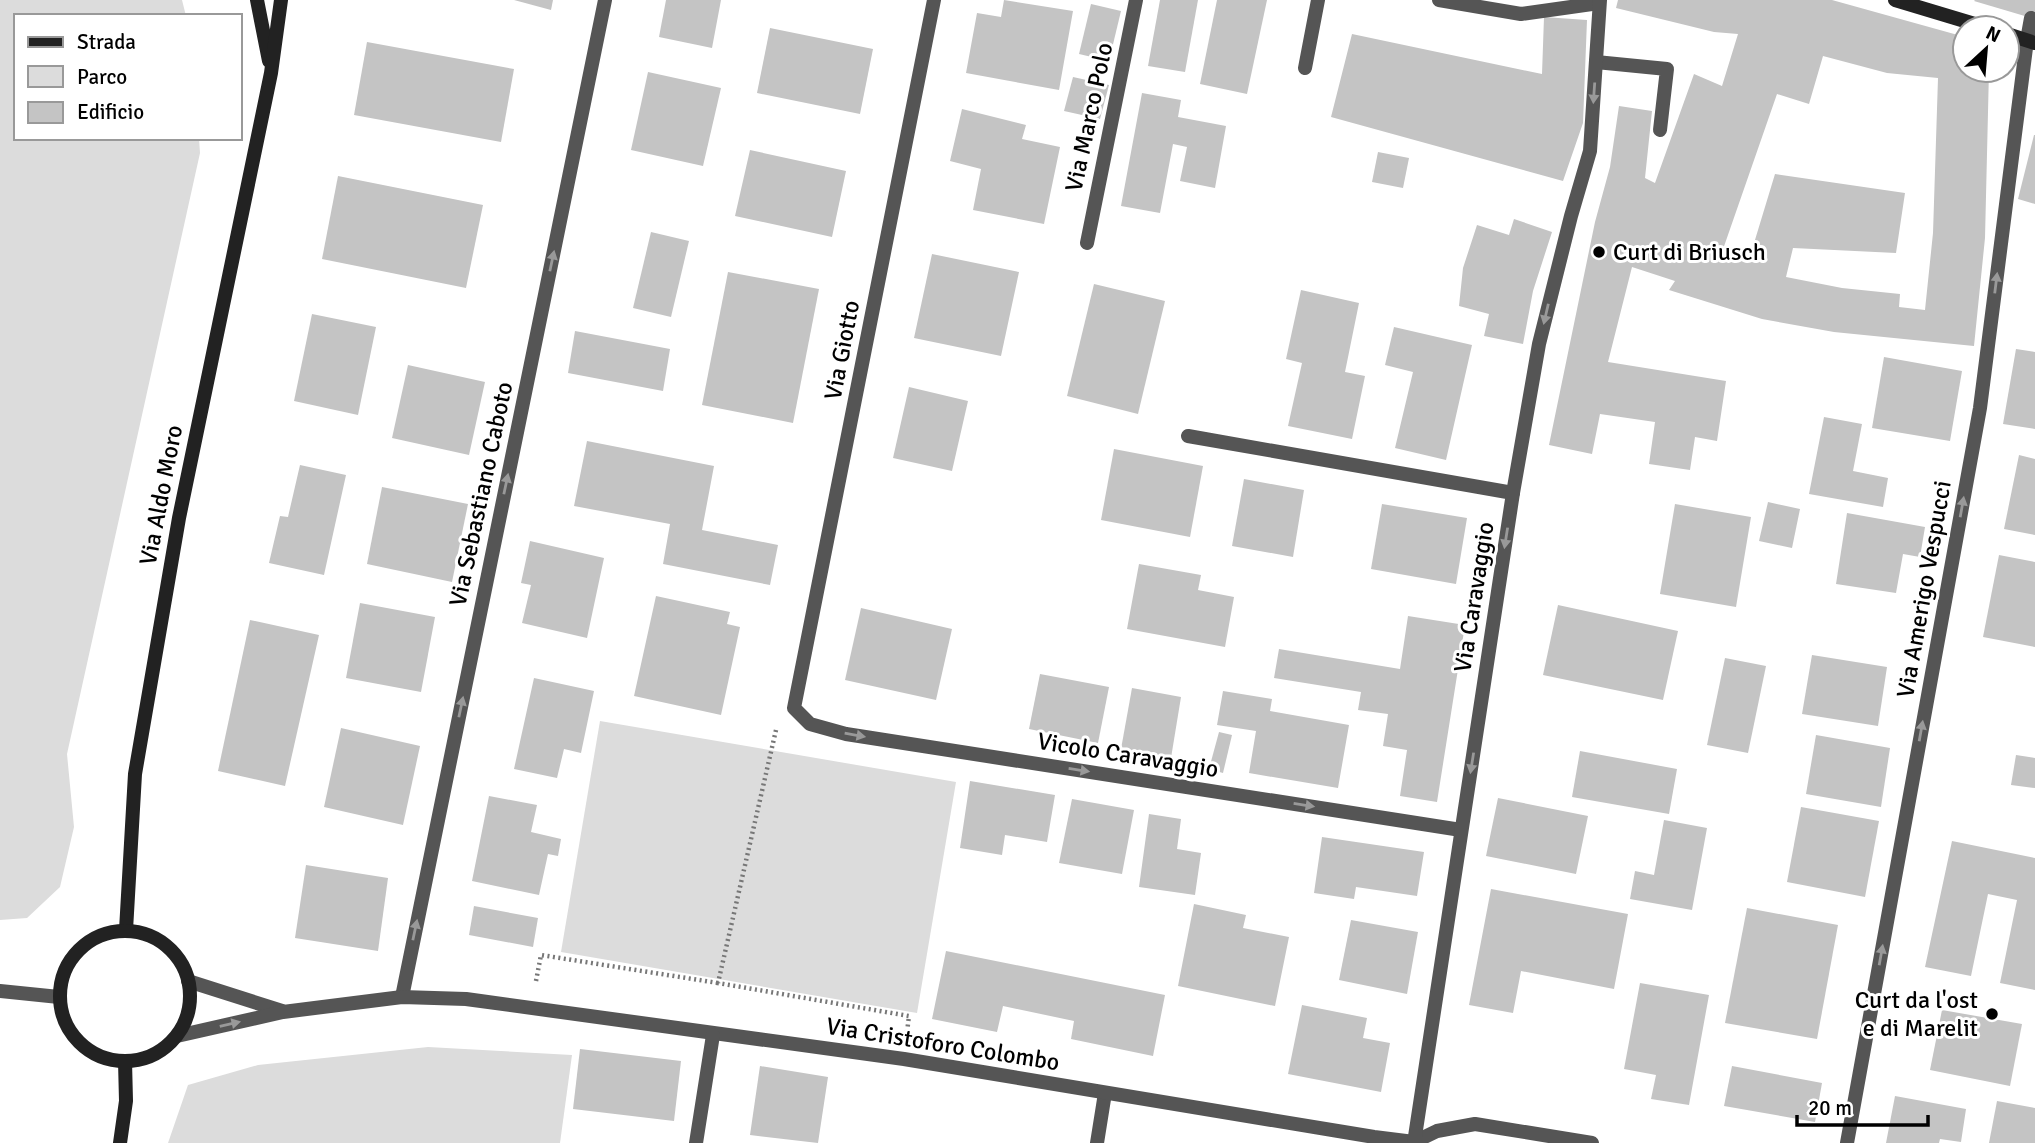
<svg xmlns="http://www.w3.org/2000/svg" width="2035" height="1143" font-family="Signika,sans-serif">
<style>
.green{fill:#dcdcdc}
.building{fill:#c4c4c4;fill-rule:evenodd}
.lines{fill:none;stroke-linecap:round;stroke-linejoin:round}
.path{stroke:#777;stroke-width:4.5;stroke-dasharray:2 3.5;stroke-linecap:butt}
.lane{stroke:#555;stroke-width:14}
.street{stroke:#555;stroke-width:14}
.secondary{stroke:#222;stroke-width:14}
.oneway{fill:#999}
.poi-dot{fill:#000;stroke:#fff;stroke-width:2.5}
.labels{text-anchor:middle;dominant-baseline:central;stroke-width:6;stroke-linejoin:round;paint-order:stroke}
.street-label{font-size:24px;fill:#000;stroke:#fff}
.poi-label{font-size:24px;fill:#000;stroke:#fff;text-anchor:start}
</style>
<rect width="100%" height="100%" fill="#fff"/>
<!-- green -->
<g class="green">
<path d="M0,0H182L186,16H16V138H199L200,153L67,754L74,827L60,887L27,918L0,920Z"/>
<path d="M600,721L956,782L917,1013L561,952Z"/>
<path d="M428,1047L572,1055L560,1143H168L188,1085L258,1065Z"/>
</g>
<!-- building -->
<g class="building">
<path d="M514,0H553L551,10Z"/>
<path d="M666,0H721L712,48L659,37Z"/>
<path d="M1004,0L1073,11L1059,90L966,73L977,13L1001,17Z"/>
<path d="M1160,0H1198L1185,72L1148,66Z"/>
<path d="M1217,0H1267L1247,94L1200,84Z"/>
<path d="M1618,0H1832L1965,37V70H1989L1985,238L1974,346L1834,332L1762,319L1669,290L1675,281L1632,267L1608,362L1726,381L1717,441L1695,437L1690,470L1649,464L1655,422L1600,414L1592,454L1549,445L1595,222L1610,167L1619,106L1652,111L1645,178L1655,183L1694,74L1722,86L1738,34L1714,32L1616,8ZM1823,56L1887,73L1938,78L1933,233L1925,310L1899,307L1900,294L1842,288L1786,277L1793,248L1896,253L1905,193L1775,174L1748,263L1721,255L1777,94L1809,104Z"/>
<path d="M2035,0V19L1974,1L1975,0Z"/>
<path d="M1091,4L1121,11L1109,61L1079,54Z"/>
<path d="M1544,17L1587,20L1583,123L1563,181L1331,117L1352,34L1542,74Z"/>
<path d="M770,28L873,49L860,114L757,93Z"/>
<path d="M367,42L514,69L501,142L354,115Z"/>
<path d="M648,72L721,88L703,166L631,150Z"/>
<path d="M1073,77L1109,85L1100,119L1064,111Z"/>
<path d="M1142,93L1181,100L1178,117L1226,126L1215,188L1180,181L1187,147L1173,144L1160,213L1121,206Z"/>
<path d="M962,109L1026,125L1022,139L1060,147L1044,224L973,210L981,169L950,161Z"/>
<path d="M2034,135H2035V204L2018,199Z"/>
<path d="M750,150L846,171L832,237L735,216Z"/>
<path d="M1378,152L1409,158L1403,188L1372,182Z"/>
<path d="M338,176L483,205L466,288L322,259Z"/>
<path d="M1514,219L1552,232L1533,291L1523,344L1484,336L1489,314L1459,306L1463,268L1477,225L1509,235Z"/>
<path d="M651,232L689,241L671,317L633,308Z"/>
<path d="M932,254L1019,272L1001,356L914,338Z"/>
<path d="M728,272L819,289L793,423L702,405Z"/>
<path d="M1094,284L1165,301L1138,414L1067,396Z"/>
<path d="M1301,290L1359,303L1345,372L1365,376L1352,439L1288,426L1302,363L1286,359Z"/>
<path d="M312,314L376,327L358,415L294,401Z"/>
<path d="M1394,327L1472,345L1446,460L1395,448L1413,372L1385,365Z"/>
<path d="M575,331L670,349L663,391L568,373Z"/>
<path d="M2016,349L2035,352V429L2003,424Z"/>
<path d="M1884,357L1962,371L1950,441L1872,428Z"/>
<path d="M408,365L485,382L469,455L392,438Z"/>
<path d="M909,387L968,401L952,471L893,458Z"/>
<path d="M1824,417L1862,424L1853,471L1888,478L1883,507L1809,494Z"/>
<path d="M587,441L714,466L702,530L778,545L770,585L663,564L670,524L574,506Z"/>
<path d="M1114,449L1203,466L1190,537L1101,520Z"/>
<path d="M2019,455L2035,459V535L2004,529Z"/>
<path d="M300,465L346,475L324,575L269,563L280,516L288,517Z"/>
<path d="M1244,479L1304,490L1293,557L1232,546Z"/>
<path d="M382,487L468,504L452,582L367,564Z"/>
<path d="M1768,502L1800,509L1792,548L1759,541Z"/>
<path d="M1382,504L1467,518L1456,584L1371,569Z"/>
<path d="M1675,504L1751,517L1736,607L1660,594Z"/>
<path d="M1847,513L1925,527L1920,557L1903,554L1896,593L1836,584Z"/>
<path d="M530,541L604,558L587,638L522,623L531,585L521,583Z"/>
<path d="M1999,555L2035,562V647L1983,637Z"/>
<path d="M1139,564L1201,575L1198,590L1234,597L1225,647L1127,629Z"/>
<path d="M656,596L730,612L727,624L740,627L721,715L634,696Z"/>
<path d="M360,603L435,617L421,692L346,678Z"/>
<path d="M1558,605L1678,631L1663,700L1543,675Z"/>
<path d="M861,608L952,629L936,700L845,680Z"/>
<path d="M1408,616L1465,625L1437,802L1400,796L1407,750L1383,746L1388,714L1358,710L1361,692L1274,678L1279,649L1400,669Z"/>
<path d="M250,620L319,635L285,786L218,771Z"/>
<path d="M1812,655L1887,667L1878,726L1802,714Z"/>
<path d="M1725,658L1766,666L1748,753L1707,745Z"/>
<path d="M1040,674L1109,687L1098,743L1029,729Z"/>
<path d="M534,678L594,691L581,753L564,749L557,778L514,769Z"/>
<path d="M1132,688L1181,697L1171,758L1121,749Z"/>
<path d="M1223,691L1272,699L1270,711L1349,725L1338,788L1249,773L1256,731L1217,725Z"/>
<path d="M341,728L420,746L403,825L324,807Z"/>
<path d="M1219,732L1232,735L1223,773L1209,769Z"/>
<path d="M1816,735L1890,748L1881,807L1806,794Z"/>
<path d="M1580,751L1677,769L1669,814L1572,797Z"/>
<path d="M2016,755L2035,758V788L2011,785Z"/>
<path d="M970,781L1055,795L1047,842L1005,835L1002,855L960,848Z"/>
<path d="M489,796L537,805L531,832L561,839L558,856L548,854L539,895L472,881Z"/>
<path d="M1498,798L1588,816L1576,874L1486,856Z"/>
<path d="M1072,799L1134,810L1122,874L1059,863Z"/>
<path d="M1801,807L1879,821L1865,897L1787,882Z"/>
<path d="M1149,814L1181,819L1177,849L1201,853L1195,895L1139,887Z"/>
<path d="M1664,820L1707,828L1692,910L1630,899L1635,871L1654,875Z"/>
<path d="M1322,837L1424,852L1417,896L1356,887L1354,899L1314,893Z"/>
<path d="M1952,841L2035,858V990L2000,983L2017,900L1988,894L1971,976L1925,967Z"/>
<path d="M306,865L388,878L378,951L295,938Z"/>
<path d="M1491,889L1628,914L1614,989L1521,971L1513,1013L1469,1005Z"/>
<path d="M1194,904L1246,915L1243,928L1289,937L1275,1006L1178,986Z"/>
<path d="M474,906L538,918L533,947L469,935Z"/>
<path d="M1747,908L1838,925L1817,1039L1725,1023Z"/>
<path d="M1351,920L1418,932L1407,994L1339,980Z"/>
<path d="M946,951L1165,995L1153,1056L1071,1039L1074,1021L1003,1006L997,1032L932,1019Z"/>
<path d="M1640,983L1709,995L1689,1105L1651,1099L1656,1075L1624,1069Z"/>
<path d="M1302,1005L1367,1018L1363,1038L1390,1043L1381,1092L1288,1074Z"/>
<path d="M1942,1010L2022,1024L2010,1086L1930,1070Z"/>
<path d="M580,1049L681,1061L674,1121L573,1109Z"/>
<path d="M760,1066L828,1077L818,1143L750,1135Z"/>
<path d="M1732,1066L1822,1083L1815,1122L1724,1106Z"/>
<path d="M1895,1096L1966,1109L1961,1142L1940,1139L1939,1143H1886Z"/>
<path d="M1997,1101L2035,1108V1143H1989Z"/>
</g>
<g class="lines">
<!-- path -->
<g class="path">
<path d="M776,730L718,983L909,1016L907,1032"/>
<path d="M536,981L541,955L718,983"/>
</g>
<!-- lane -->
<g class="lane">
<path d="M1439,0L1521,14L1599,3"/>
<path d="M2027,40L2031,18"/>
<path d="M1596,62L1667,69L1660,130"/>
<path d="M1305,68L1318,0"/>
<path d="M1188,436L1513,493"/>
<path d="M1097,1143L1105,1093"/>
</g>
<!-- street -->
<g class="street">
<path d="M934,0L794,708L810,724L846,734L1461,830"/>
<path d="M1087,243L1136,0"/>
<path d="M188,981L282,1011"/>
<path d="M0,991L59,997"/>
<path d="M402,997L605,0"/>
<path d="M177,1036L283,1012L402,997L466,999L904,1059L1374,1137L1414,1142L1437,1131L1475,1124L1592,1143"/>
<path d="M696,1143L713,1035"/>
<path d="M1414,1143L1513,493L1539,344L1571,216L1590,151L1600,0"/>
<path d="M1847,1143L1980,408L2027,40"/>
</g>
<!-- secondary -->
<g class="secondary">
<path d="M257,0L269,61"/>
<path d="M1895,0L1988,28"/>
<path d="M2007,34L2035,43"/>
<path d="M126,930L135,774L179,518L271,73L281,0"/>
<circle cx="125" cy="996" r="65"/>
<path d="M120,1143L126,1101L125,1061"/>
</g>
</g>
<!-- one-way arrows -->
<defs><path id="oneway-solid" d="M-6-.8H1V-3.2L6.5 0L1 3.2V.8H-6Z" transform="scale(1.75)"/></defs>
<g class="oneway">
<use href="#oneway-solid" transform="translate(1594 93) rotate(94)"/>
<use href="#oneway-solid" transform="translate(552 261) rotate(-78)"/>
<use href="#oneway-solid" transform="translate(1996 283) rotate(-83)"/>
<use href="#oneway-solid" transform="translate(1546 314) rotate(103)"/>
<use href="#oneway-solid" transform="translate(506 484) rotate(-78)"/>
<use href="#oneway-solid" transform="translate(1962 507) rotate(-80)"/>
<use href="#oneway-solid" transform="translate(1506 538) rotate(99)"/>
<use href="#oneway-solid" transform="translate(461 707) rotate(-78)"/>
<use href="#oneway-solid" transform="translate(1921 731) rotate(-80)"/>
<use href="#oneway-solid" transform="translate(855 735) rotate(10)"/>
<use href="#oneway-solid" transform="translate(1472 763) rotate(99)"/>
<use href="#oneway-solid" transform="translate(1079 770) rotate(9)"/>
<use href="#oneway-solid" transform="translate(1304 805) rotate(9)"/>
<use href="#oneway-solid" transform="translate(415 930) rotate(-78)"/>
<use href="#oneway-solid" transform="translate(1881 955) rotate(-80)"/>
<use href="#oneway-solid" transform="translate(230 1024) rotate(-13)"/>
</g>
<!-- markers -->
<g class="poi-dot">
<circle cx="1599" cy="252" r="7"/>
<circle cx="1992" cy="1014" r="7"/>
</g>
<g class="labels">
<!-- street labels -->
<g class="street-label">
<text transform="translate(1089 117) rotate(-78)">Via Marco Polo</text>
<text transform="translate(842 350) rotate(-79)">Via Giotto</text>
<text transform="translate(481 494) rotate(-78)">Via Sebastiano Caboto</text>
<text transform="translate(161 495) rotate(-79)">Via Aldo Moro</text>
<text transform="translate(1924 589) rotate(-80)">Via Amerigo Vespucci</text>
<text transform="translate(1474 597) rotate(-81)">Via Caravaggio</text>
<text transform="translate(1128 755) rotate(9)">Vicolo Caravaggio</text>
<text transform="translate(943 1044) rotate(9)">Via Cristoforo Colombo</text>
</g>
<!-- poi labels -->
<g class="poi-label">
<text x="1613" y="252">Curt di Briusch</text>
<text x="1978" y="1000" text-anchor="end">Curt da l'ost<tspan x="1978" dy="28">e di Marelit</tspan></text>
</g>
</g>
<!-- legend -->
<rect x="14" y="14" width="228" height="126" fill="#ffffff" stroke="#999999" stroke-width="2"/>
<rect x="28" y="37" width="35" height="10" fill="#222222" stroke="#999999" stroke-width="2"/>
<text x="77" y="49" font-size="21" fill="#000000">Strada</text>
<rect x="28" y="66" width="35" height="21" fill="#dcdcdc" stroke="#999999" stroke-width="2"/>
<text x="77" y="84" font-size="21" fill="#000000">Parco</text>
<rect x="28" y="102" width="35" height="21" fill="#c4c4c4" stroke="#999999" stroke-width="2"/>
<text x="77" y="119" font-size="21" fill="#000000">Edificio</text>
<!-- north arrow -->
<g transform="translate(1986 49) rotate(26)"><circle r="33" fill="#ffffff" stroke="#999999" stroke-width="2"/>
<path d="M0-5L12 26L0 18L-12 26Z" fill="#000000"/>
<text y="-10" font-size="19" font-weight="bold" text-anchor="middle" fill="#000000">N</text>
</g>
<!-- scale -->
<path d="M1797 1115v10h131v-10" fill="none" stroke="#000000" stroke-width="3.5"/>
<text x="1808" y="1115" font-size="21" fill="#000000" stroke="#ffffff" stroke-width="5" paint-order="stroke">20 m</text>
</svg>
